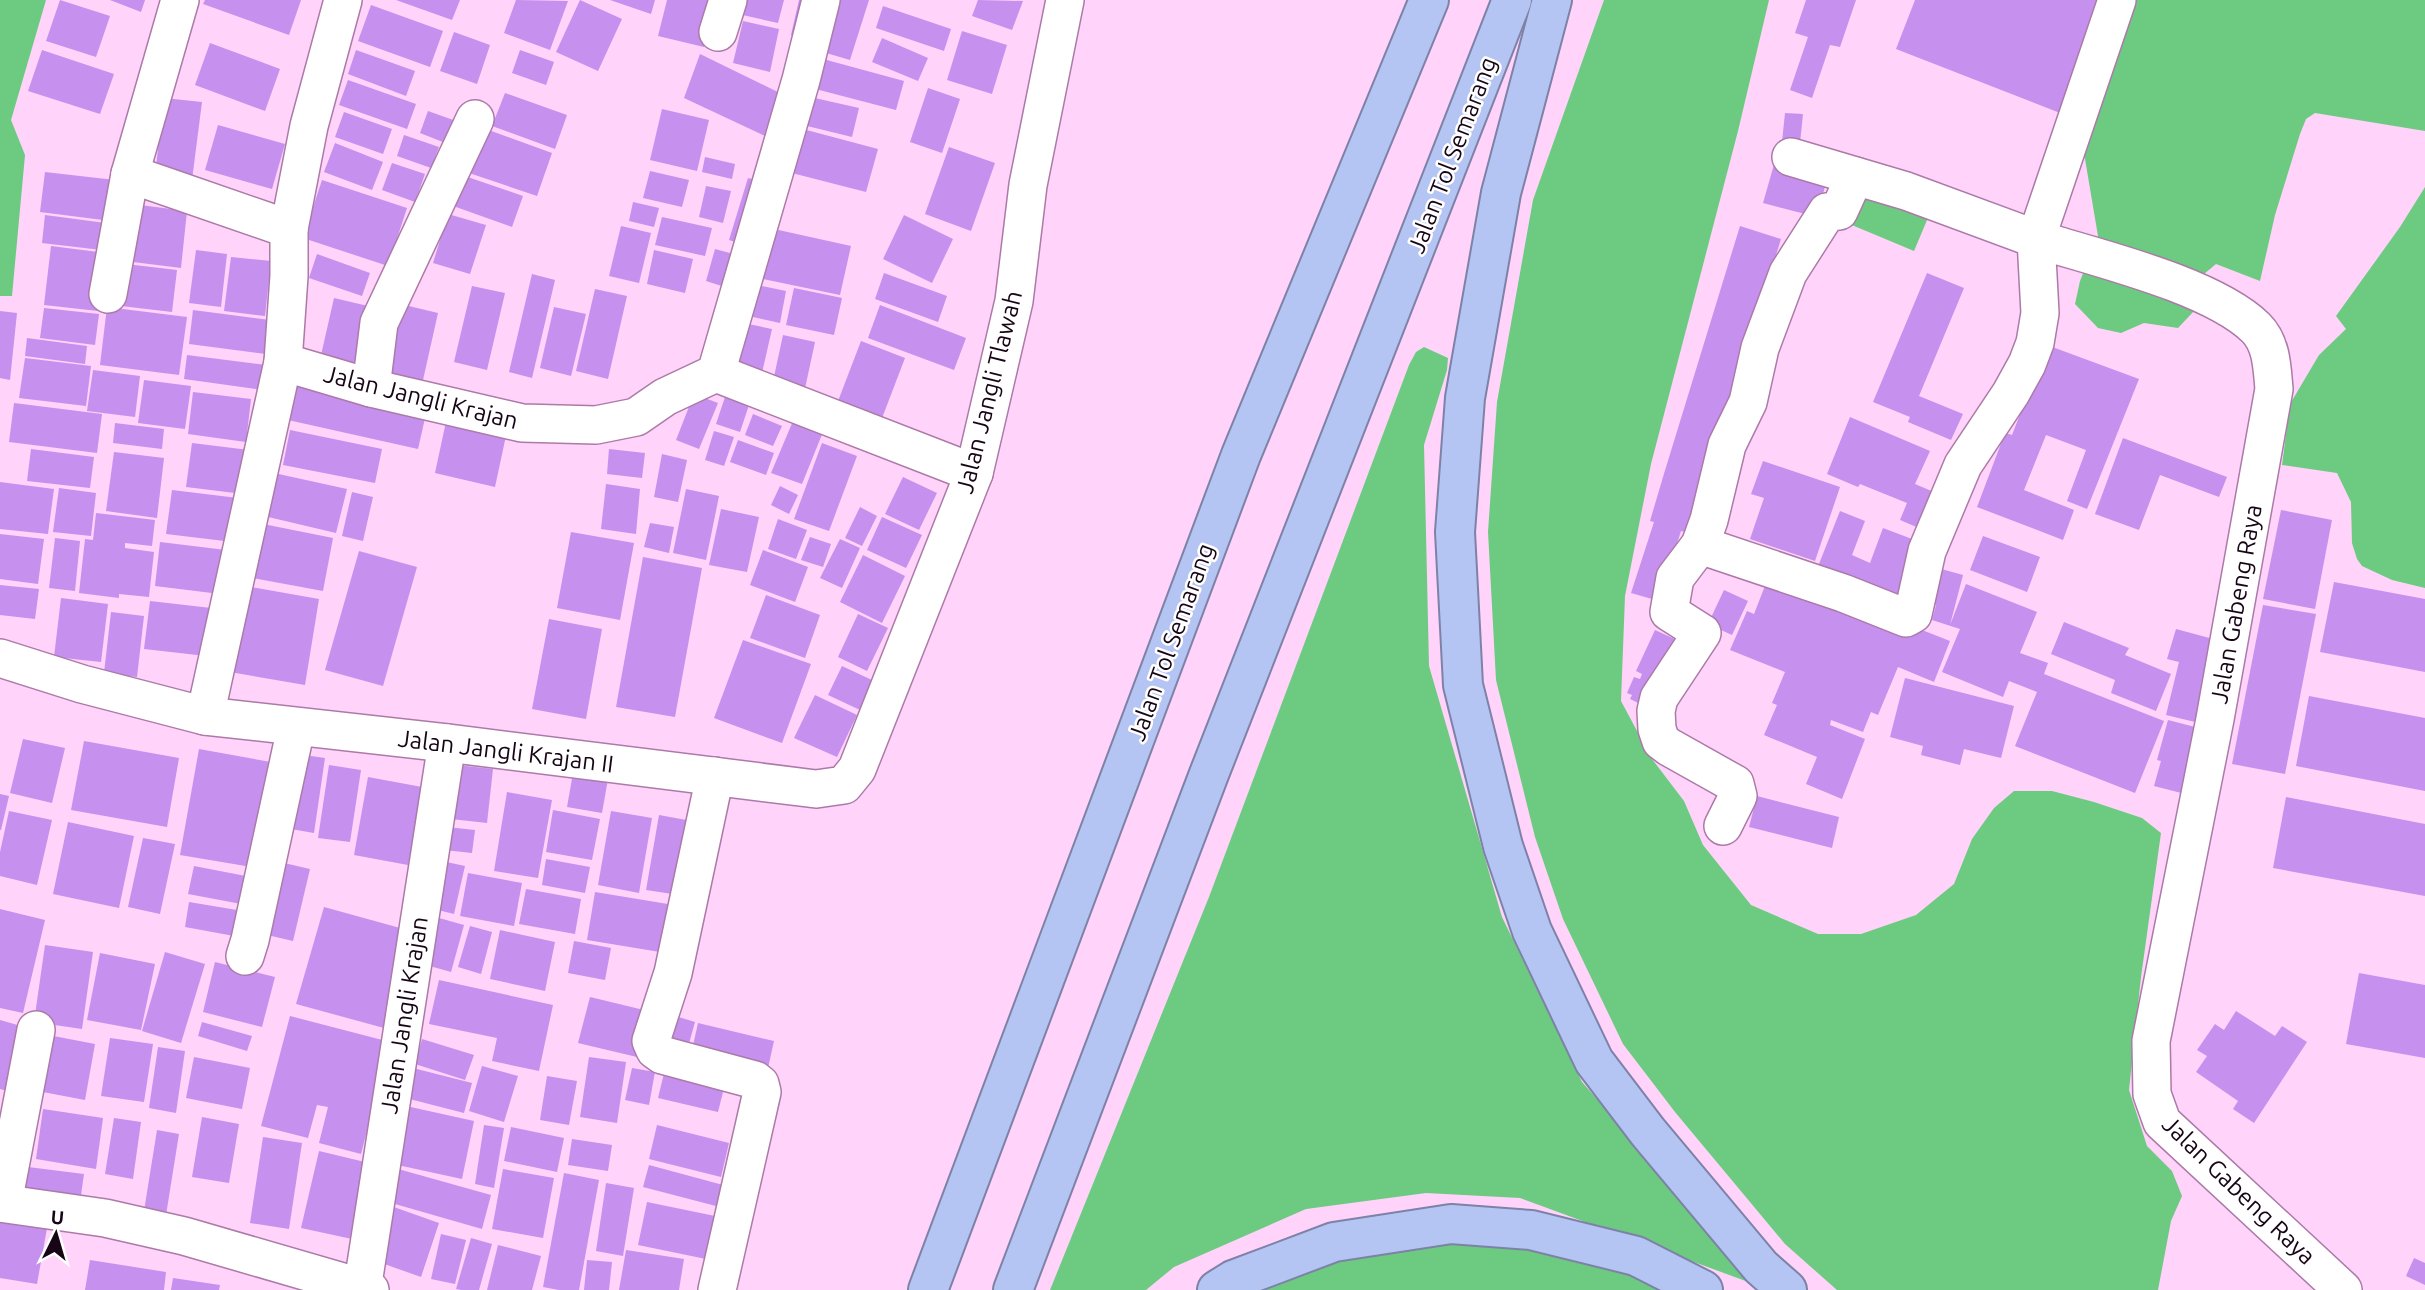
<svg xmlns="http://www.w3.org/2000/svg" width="2425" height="1290" font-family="Ubuntu,sans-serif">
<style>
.green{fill:#6dca81}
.building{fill:#c690ef}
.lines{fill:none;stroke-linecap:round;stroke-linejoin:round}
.minor-casing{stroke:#ac7aa8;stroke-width:40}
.highway-casing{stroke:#7d82a6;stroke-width:42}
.minor{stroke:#fff;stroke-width:37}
.highway{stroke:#b4c5f3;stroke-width:38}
.labels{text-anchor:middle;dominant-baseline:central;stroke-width:5;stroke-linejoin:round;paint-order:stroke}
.street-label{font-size:24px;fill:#170516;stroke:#fff}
</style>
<rect width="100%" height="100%" fill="#ffd3fa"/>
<!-- green -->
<g class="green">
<path d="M0,0H46L11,120L25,155L12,296H0Z"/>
<path d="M1604,0H1769L1738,131L1651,464L1625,596L1621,701L1652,759L1684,801L1703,845L1751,905L1818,934H1861L1916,915L1954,884L1972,839L1994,808L2014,791H2052L2094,802L2142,818L2161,833L2141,977L2129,1090L2147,1146L2172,1171L2182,1196L2171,1221L2158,1290H1837L1785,1244L1675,1112L1623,1044L1563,919L1535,837L1496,680L1488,532L1497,402L1533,200Z"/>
<path d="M2105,0H2425V131L2315,113L2306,119L2300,134L2275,215L2260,281L2216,264L2204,274L2195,310L2178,328L2144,323L2121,333L2098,328L2075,304L2080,281L2098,236L2084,153Z"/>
<path d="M1864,184L1930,213L1914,251L1847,223Z"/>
<path d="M2425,187V588L2392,580L2362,566L2357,559L2352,543L2351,502L2337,473L2282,465L2290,404L2319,355L2346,329L2336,316L2400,227Z"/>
<path d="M1424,347L1448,358L1447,370L1424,445L1429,666L1502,917L1582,1082L1762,1287L1520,1198L1426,1193L1306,1209L1174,1267L1146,1290H1050L1209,897L1409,365L1416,352Z"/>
<path d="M1452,1243L1528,1249L1629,1273L1661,1290H1261L1339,1261Z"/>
</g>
<!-- building -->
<g class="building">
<path d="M60,0L110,16L96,57L46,41Z"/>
<path d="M110,0H145L141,12Z"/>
<path d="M205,0H301L289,35L203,4Z"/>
<path d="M396,0H460L452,20Z"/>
<path d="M516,0L568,1L550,50L504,33Z"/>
<path d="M580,0L622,19L598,71L556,52Z"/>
<path d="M610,0H655L651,14Z"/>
<path d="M667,0H715L704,47L658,36Z"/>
<path d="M741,0H784L778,23L738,14Z"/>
<path d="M799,0H813L804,38L791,35Z"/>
<path d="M831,0H869L850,60L816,50Z"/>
<path d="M978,0L1023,1L1012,30L972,16Z"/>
<path d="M1806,0H1856L1840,47L1830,45L1812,98L1790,90L1808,37L1795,33Z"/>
<path d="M1915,0H2105L2060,113L1896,49Z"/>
<path d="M371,5L443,31L430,67L358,41Z"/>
<path d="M883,6L951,29L944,51L876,28Z"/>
<path d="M743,21L779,29L770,72L733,63Z"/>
<path d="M962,31L1007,45L992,94L947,80Z"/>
<path d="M454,32L490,45L477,84L440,71Z"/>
<path d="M882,38L928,58L918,81L872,62Z"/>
<path d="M210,43L280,69L265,111L195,85Z"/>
<path d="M42,50L114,74L100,114L28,91Z"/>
<path d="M356,50L415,71L406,96L348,74Z"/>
<path d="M520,50L554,62L546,85L512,73Z"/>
<path d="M700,54L782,94L765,136L684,98Z"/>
<path d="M812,56L904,81L896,110L804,86Z"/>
<path d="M348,80L416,104L407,129L339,105Z"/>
<path d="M928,88L960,99L942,153L910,142Z"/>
<path d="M505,93L567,115L555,149L492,126Z"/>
<path d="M806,96L859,108L852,137L799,124Z"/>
<path d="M164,98L202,102L192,180L155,175Z"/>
<path d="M662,109L709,120L697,171L650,160Z"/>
<path d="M428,111L456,121L448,144L420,133Z"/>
<path d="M344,112L392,129L383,154L335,137Z"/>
<path d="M1785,113L1803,114L1800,143L1782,142Z"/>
<path d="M218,125L285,144L272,189L205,170Z"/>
<path d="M483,128L552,153L537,196L466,172Z"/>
<path d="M799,128L878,149L866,192L788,172Z"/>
<path d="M404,135L439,147L431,168L397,156Z"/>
<path d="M335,143L383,162L372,190L324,172Z"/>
<path d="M949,147L995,163L971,231L925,214Z"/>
<path d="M705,157L735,164L732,179L702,172Z"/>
<path d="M1775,161L1828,175L1817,217L1763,203Z"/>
<path d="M392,163L425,174L415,202L382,190Z"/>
<path d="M650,171L689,180L682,207L643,198Z"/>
<path d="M45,172L115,180L111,221L40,212Z"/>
<path d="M453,172L523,196L512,227L442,202Z"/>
<path d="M748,178L770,184L751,247L729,240Z"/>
<path d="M322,180L407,208L388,266L303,238Z"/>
<path d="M706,186L731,191L723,223L699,217Z"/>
<path d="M633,202L659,208L654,227L629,221Z"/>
<path d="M132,204L187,211L181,268L125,261Z"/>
<path d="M448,214L486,225L470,274L433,263Z"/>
<path d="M45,215L113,224L110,251L42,243Z"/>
<path d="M904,215L953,239L932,283L883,259Z"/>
<path d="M662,217L712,228L705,256L655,245Z"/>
<path d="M621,226L651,233L639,283L609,276Z"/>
<path d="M1740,226L1781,239L1697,507L1693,505L1685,532L1681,531L1659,601L1631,593L1654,522L1650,521L1663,477Z"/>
<path d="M774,229L851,246L840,295L763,279Z"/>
<path d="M51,246L106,253L98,311L44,305Z"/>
<path d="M715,249L741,256L731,289L706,281Z"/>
<path d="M196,250L227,254L221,307L189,303Z"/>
<path d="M654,250L693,259L685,293L647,284Z"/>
<path d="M317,254L370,273L362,296L309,278Z"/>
<path d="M231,257L271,261L265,316L224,311Z"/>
<path d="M126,264L177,270L172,312L121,306Z"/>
<path d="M884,273L947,296L938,322L875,299Z"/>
<path d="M1927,273L1964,288L1919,396L1963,414L1951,440L1908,422L1910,417L1873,402Z"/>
<path d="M532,274L555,280L532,378L509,372Z"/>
<path d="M747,283L786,291L780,323L740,314Z"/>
<path d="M472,286L505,293L487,370L454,362Z"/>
<path d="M794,288L842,298L834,335L786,325Z"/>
<path d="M595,289L627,296L608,379L576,371Z"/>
<path d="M334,298L368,306L353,372L319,364Z"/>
<path d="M392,302L438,313L423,380L376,370Z"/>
<path d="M880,305L966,338L954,370L868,338Z"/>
<path d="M107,307L187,317L179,375L100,365Z"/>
<path d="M554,307L586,314L571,376L540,368Z"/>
<path d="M44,308L99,314L95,345L40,338Z"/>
<path d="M193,310L270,320L266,354L189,344Z"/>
<path d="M0,311L17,313L10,380L0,378Z"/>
<path d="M739,322L772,329L762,373L729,366Z"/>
<path d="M783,335L815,342L804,393L772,386Z"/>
<path d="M27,338L87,346L85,364L25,356Z"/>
<path d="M861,341L905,358L879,426L835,409Z"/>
<path d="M2047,345L2139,379L2087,509L2067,501L2086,450L2046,435L2024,490L2074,510L2063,540L1977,507L2005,433L2012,435Z"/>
<path d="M187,355L267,365L264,390L184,379Z"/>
<path d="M25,358L91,366L86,406L19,398Z"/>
<path d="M93,370L140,376L135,417L87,411Z"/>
<path d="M298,376L428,405L418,449L288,420Z"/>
<path d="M144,380L191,386L185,429L138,423Z"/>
<path d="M193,392L251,399L246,442L188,434Z"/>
<path d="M694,394L718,403L699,449L676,440Z"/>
<path d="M725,397L749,405L740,432L716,424Z"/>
<path d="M14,403L102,414L97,453L9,442Z"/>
<path d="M753,414L782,426L773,446L745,435Z"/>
<path d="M447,417L507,431L495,487L435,473Z"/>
<path d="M1850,417L1930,451L1915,484L1941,495L1926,531L1900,520L1907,503L1860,484L1858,487L1827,474Z"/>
<path d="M793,421L823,432L802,484L771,473Z"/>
<path d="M115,423L164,429L162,449L113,443Z"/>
<path d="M290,430L382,449L375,483L283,465Z"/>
<path d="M714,431L734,437L724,466L705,460Z"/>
<path d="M2123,438L2227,477L2219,497L2160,475L2139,530L2095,514Z"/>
<path d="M738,440L774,453L766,475L730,462Z"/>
<path d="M192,443L249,450L243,494L186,487Z"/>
<path d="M822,443L857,456L829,531L794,519Z"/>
<path d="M31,449L94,457L90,488L27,481Z"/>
<path d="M609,449L645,453L642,478L607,474Z"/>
<path d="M114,452L164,458L157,518L106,511Z"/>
<path d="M662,454L687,460L678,502L654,497Z"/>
<path d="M1763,461L1840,487L1815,561L1750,539L1764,498L1751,494Z"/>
<path d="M274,473L347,489L336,533L264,516Z"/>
<path d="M903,477L937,493L919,530L885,514Z"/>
<path d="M0,482L54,489L48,534L0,529Z"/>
<path d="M606,484L640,489L636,534L601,529Z"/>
<path d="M780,486L798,495L789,514L771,505Z"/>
<path d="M59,488L96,493L91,536L53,532Z"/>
<path d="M686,489L719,496L706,560L673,553Z"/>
<path d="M172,490L238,498L233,542L166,534Z"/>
<path d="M352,492L373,497L363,541L342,536Z"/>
<path d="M860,507L877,516L862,546L845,538Z"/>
<path d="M721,509L759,517L747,572L709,565Z"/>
<path d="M2281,510L2332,520L2315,609L2263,599Z"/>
<path d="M1840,511L1865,521L1852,555L1870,563L1883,528L1920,542L1895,606L1815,574Z"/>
<path d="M96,513L155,520L152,546L125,543V548L154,552L149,597L119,594V598L79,593L85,539L93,540Z"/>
<path d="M882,517L922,535L906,568L867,550Z"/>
<path d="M778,519L807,530L796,559L768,549Z"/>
<path d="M258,523L333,538L323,591L247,577Z"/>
<path d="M650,523L674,527L669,553L644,547Z"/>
<path d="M571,532L634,543L620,620L557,608Z"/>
<path d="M0,534L44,539L38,584L0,579Z"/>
<path d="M1983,536L2040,557L2027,592L1970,570Z"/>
<path d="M810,537L831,544L823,567L801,560Z"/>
<path d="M55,538L80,541L75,591L49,588Z"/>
<path d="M840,539L860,548L842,588L820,578Z"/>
<path d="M160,542L226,550L220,594L155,586Z"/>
<path d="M763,550L808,567L795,602L750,585Z"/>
<path d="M359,551L417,567L383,686L325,670Z"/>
<path d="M863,555L905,576L882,623L840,602Z"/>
<path d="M643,557L702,568L675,717L616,707Z"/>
<path d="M1934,567L1963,575L1950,625L1966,584L2037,612L2020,653L2048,663L2044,674L2164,721L2135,793L2015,746L2037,692L2009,681L2003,697L1942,672L1960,629L1932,620L1936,605L1924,601Z"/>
<path d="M1768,578L1818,589L1950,641L1934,682L1898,667L1878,715L1871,712L1863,732L1831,720L1830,725L1865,739L1842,799L1806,784L1817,757L1764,735L1777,705L1772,703L1785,672L1730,650L1747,611L1754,614Z"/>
<path d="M2334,582L2425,599V672L2320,652Z"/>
<path d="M0,585L39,589L35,619L0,615Z"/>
<path d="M245,586L319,599L305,685L230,672Z"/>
<path d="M1724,590L1748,601L1732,635L1708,624Z"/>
<path d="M766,595L820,615L805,658L750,638Z"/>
<path d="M61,598L108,604L101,662L54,657Z"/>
<path d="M150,601L220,609L215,657L144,649Z"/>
<path d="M2263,605L2316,614L2285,774L2232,764Z"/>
<path d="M111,612L144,616L137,677L104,673Z"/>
<path d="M858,614L888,628L867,671L838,657Z"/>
<path d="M549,619L602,629L586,719L532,709Z"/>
<path d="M2064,622L2129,648L2125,655L2171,674L2156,711L2111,693L2115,680L2051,654Z"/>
<path d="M2176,629L2217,640L2195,722L2166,715L2179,662L2167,659Z"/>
<path d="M1655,630L1679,641L1649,708L1630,699L1632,695L1627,693L1634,677L1640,679L1642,674L1636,671Z"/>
<path d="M743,640L811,664L782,743L714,718Z"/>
<path d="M842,666L874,681L860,710L828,695Z"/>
<path d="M1905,678L2014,706L2001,758L1964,749L1960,765L1921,755L1923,746L1890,737Z"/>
<path d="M815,695L857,715L837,757L794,738Z"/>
<path d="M2309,696L2425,718V791L2296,766Z"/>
<path d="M2168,720L2199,728L2189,795L2154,786L2161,761L2157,760Z"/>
<path d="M23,739L65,748L52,803L10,793Z"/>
<path d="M84,741L179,758L167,827L71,810Z"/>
<path d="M199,749L276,763L257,868L180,855Z"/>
<path d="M297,754L325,758L314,833L285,828Z"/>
<path d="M448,764L493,769L487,823L442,818Z"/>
<path d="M329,765L361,770L350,842L318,838Z"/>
<path d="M573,773L608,779L602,813L567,807Z"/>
<path d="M368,777L422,787L408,865L354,855Z"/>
<path d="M507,792L552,800L538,878L494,871Z"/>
<path d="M0,794L9,796L1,830H0Z"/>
<path d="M1757,796L1839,817L1832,848L1749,827Z"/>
<path d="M2286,797L2425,824V896L2273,868Z"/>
<path d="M553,810L600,819L592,860L546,852Z"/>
<path d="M9,811L52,820L37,885L0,876V852Z"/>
<path d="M611,811L652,818L639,893L598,885Z"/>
<path d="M659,815L692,821L679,895L646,890Z"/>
<path d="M68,822L134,836L119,908L53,894Z"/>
<path d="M438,826L475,830L472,853L435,849Z"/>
<path d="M143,838L175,844L160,914L128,907Z"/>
<path d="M546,859L590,867L585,893L542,885Z"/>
<path d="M437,860L465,866L454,914L426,907Z"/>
<path d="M280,862L310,869L293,941L263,934Z"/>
<path d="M194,866L256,878L252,906L188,894Z"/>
<path d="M468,873L522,883L514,926L460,916Z"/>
<path d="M526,889L581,899L575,934L519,924Z"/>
<path d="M595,892L680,906L672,954L587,940Z"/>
<path d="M189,902L249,912L245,938L185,927Z"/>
<path d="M324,907L411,931L384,1028L296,1004Z"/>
<path d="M0,909L45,920L23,1013L0,1008Z"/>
<path d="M432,916L464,925L451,972L419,963Z"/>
<path d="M470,926L492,932L481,974L458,967Z"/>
<path d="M500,930L555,942L545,991L490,979Z"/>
<path d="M574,941L611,948L605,980L568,973Z"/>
<path d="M45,945L93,952L82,1029L34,1022Z"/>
<path d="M165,952L205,964L181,1043L142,1031Z"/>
<path d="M100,953L155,964L141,1030L87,1020Z"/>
<path d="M215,962L275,977L262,1027L203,1012Z"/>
<path d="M2359,973L2425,985V1058L2346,1044Z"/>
<path d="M439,980L553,1005L539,1071L492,1061L497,1038L429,1024Z"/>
<path d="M590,997L648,1011L637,1057L578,1043Z"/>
<path d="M2236,1011L2275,1036L2282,1026L2307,1042L2254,1123L2233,1109L2238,1101L2196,1072L2207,1056L2197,1050L2215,1024L2224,1030Z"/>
<path d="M665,1013L695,1022L686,1054L656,1045Z"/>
<path d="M290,1016L390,1042L361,1154L319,1143L328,1107L317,1105L308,1138L261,1126Z"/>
<path d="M0,1020L28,1028L11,1092L0,1089Z"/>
<path d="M202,1022L252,1036L247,1051L198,1036Z"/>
<path d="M698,1023L774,1041L766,1077L690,1059Z"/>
<path d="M38,1033L95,1044L85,1100L27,1089Z"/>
<path d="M110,1038L153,1044L144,1102L101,1096Z"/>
<path d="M422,1039L474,1055L465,1080L415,1064Z"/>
<path d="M158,1047L185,1051L176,1113L149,1108Z"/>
<path d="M194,1057L250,1068L242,1109L186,1098Z"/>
<path d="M589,1057L626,1062L617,1123L580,1117Z"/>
<path d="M667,1061L727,1076L718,1112L658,1098Z"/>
<path d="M401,1065L472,1083L464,1113L394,1095Z"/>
<path d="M482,1066L518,1076L504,1122L469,1111Z"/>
<path d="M632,1068L655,1072L649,1105L625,1100Z"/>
<path d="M547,1076L577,1081L569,1125L540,1120Z"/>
<path d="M406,1106L474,1121L462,1179L393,1164Z"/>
<path d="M43,1109L103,1118L96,1169L36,1159Z"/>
<path d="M202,1117L239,1124L229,1183L192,1177Z"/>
<path d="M114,1118L141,1122L133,1179L105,1174Z"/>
<path d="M484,1125L504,1128L494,1188L475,1184Z"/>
<path d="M657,1125L729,1143L721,1177L649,1159Z"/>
<path d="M511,1127L564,1138L557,1172L504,1161Z"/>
<path d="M157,1130L179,1134L166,1215L144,1211Z"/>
<path d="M263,1137L302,1143L289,1229L250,1223Z"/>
<path d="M572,1139L612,1145L608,1171L568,1165Z"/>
<path d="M319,1151L369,1163L352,1239L301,1228Z"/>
<path d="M649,1165L723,1185L716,1206L643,1187Z"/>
<path d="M20,1166L84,1174L80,1202L17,1194Z"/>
<path d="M391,1167L491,1195L482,1229L381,1200Z"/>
<path d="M503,1169L554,1178L543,1238L492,1229Z"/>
<path d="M564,1173L599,1180L579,1290H559L543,1287Z"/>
<path d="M606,1183L634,1188L623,1256L596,1251Z"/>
<path d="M647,1202L715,1216L706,1259L638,1245Z"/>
<path d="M391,1206L439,1223L421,1277L373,1260Z"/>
<path d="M0,1209L49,1217L37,1284L0,1278Z"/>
<path d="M441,1234L466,1240L455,1284L431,1279Z"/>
<path d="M471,1238L492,1244L479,1290H461L456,1289Z"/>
<path d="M498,1245L541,1256L532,1290H487Z"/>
<path d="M626,1250L684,1259L679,1290H619Z"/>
<path d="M2414,1258L2425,1263V1285L2406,1276Z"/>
<path d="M90,1260L166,1272L164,1290H85Z"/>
<path d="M587,1260L612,1262L609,1290H584Z"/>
<path d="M173,1278L220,1285L219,1290H171Z"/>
</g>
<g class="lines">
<!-- minor casing -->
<g class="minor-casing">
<g id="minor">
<path d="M180,0L130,174L289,229V276L283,362L205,716"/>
<path d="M2117,0L2036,239C2097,258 2212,285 2256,328C2272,344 2272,368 2274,389L2215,719L2151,1041L2152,1094L2162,1122L2343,1290"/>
<path d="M718,32L728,0"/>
<path d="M289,229L309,126L343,0"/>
<path d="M108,294L130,174"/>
<path d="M283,362L371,388L522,423L596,425L636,417L665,397L716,373L801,80L821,0"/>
<path d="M716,373L974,473"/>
<path d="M371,388L379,323L475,119"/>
<path d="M1700,545L1843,593L1906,618L1913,614L1927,551L1963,465L2011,393L2027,364L2035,343L2040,313L2036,239L1906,191L1791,157"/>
<path d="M0,658L82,684L205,716L447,743L816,789L844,785L857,769L974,473L1014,301L1028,185L1065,0"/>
<path d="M715,776L673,973L651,1041L655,1050L662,1055L755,1080L760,1084L762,1092L717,1290"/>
<path d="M1723,826L1738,796L1735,784L1669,747L1661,741L1657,729L1656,711L1659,698L1702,633L1669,612L1675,578L1700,545L1709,520L1727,445L1748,402L1760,348L1788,273L1827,212L1839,211L1855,176"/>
<path d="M245,956L250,940L296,728"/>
<path d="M0,1203L105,1218L184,1236L370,1290"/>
<path d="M3,1203L36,1030"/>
<path d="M362,1290L447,743"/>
</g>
</g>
<!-- highway casing -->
<g class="highway-casing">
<g id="highway">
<path d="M1552,0L1501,193L1465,398L1455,532L1463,685L1503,846L1532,931L1594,1061L1648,1132L1761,1267L1787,1290"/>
<path d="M928,1290L1241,455L1429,0"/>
<path d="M1013,1290L1209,774L1512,0"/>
<path d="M1217,1290L1233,1280L1334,1242L1451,1224L1531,1230L1636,1256L1703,1290"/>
</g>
</g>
<!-- minor -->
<use href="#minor" class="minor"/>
<!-- highway -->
<use href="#highway" class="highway"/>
</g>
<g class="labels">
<!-- street labels -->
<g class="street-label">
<text transform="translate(1452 155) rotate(-69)">Jalan Tol Semarang</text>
<text transform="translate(989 392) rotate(-76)">Jalan Jangli Tlawah</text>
<text transform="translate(421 397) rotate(14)">Jalan Jangli Krajan</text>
<text transform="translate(2236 604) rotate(-80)">Jalan Gabeng Raya</text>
<text transform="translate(1171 642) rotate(-70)">Jalan Tol Semarang</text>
<text transform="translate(506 751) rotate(7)">Jalan Jangli Krajan II</text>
<text transform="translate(404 1015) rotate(-81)">Jalan Jangli Krajan</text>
<text transform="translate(2239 1190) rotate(44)">Jalan Gabeng Raya</text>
</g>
</g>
<!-- north arrow -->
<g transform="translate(56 1234) rotate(5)" stroke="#ffffff" stroke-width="5" paint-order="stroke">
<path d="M0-5L12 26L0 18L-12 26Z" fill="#170516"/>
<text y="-10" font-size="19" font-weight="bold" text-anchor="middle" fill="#170516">U</text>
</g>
</svg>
